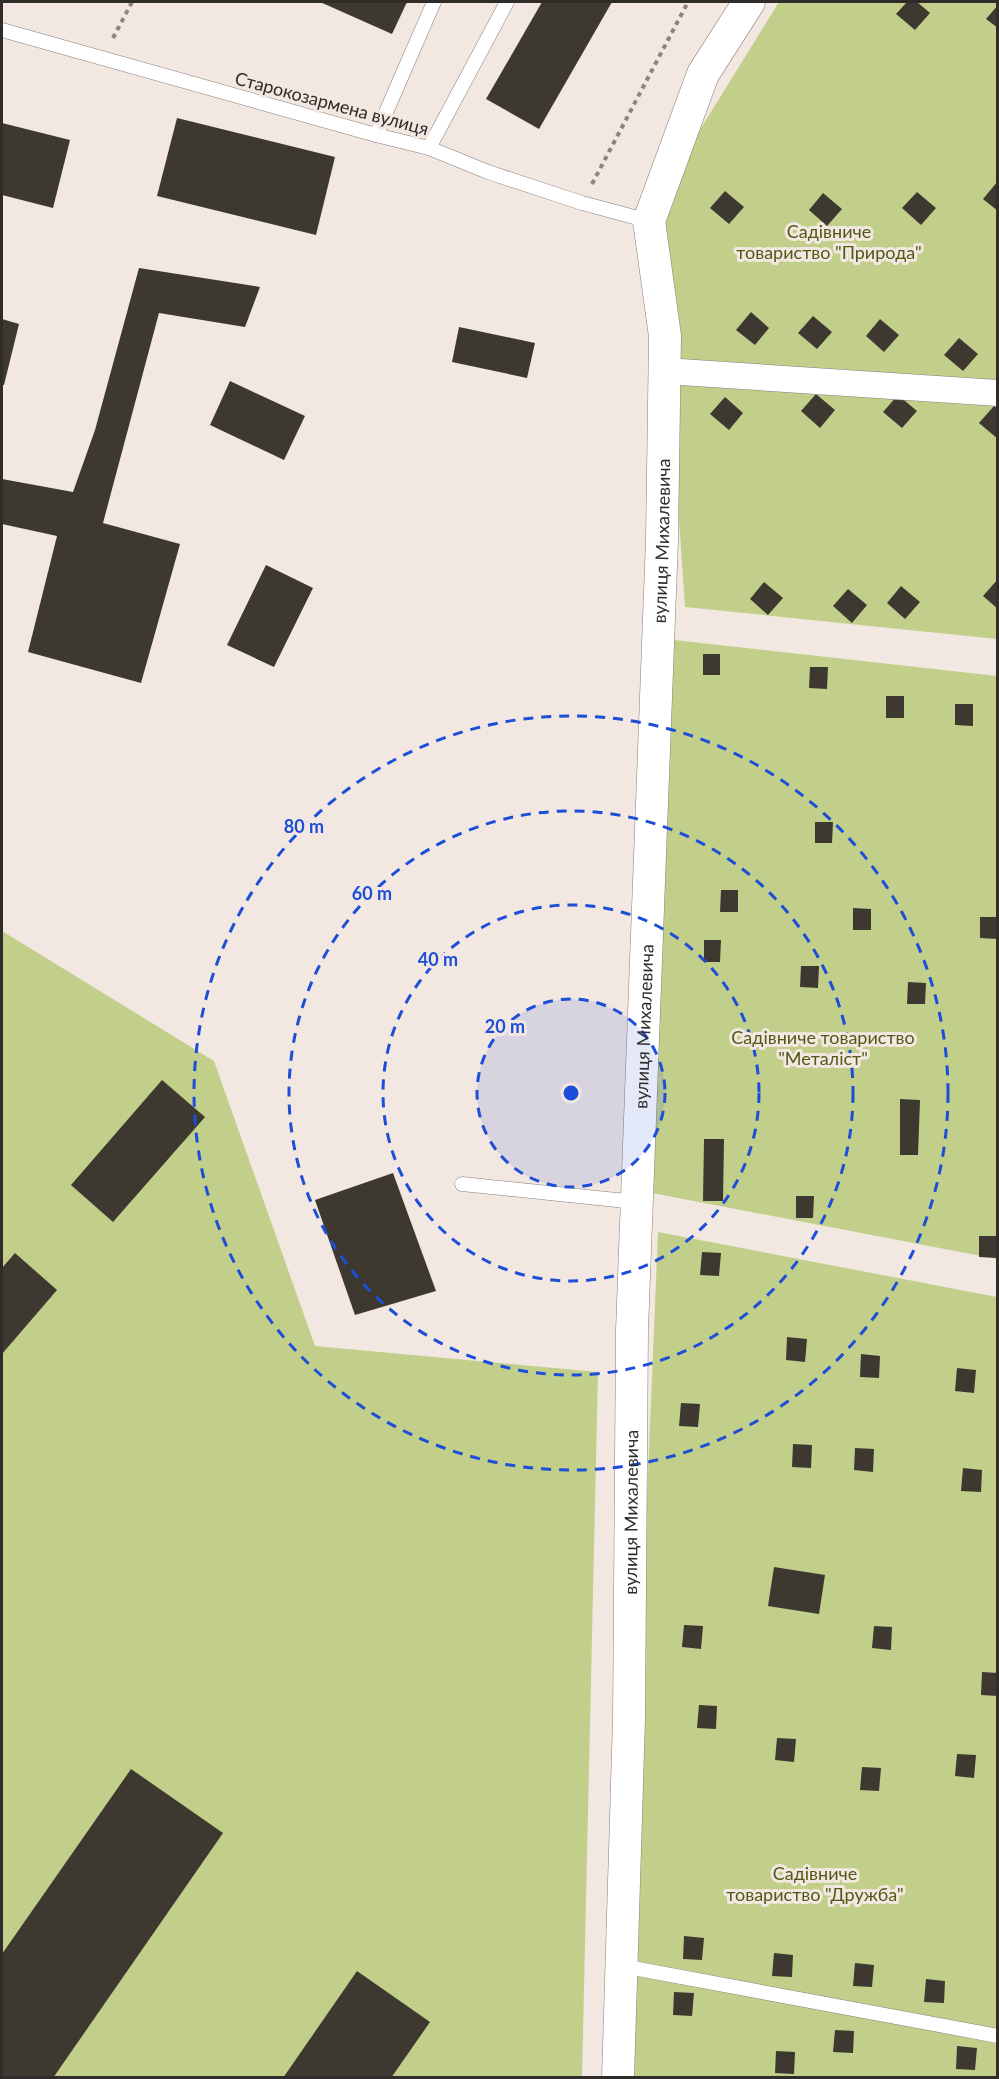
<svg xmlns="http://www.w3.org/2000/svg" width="999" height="2079" font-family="Lato,sans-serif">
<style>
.green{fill:#c2cf8b}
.building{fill:#3d3931}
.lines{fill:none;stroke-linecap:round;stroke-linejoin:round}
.service-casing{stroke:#887e79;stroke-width:15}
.minor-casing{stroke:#887e79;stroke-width:27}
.tertiary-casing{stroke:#887e79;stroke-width:33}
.path{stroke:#8b847f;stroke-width:4;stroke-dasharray:4.5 4.5;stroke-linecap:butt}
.service{stroke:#fff;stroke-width:14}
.minor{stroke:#fff;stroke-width:26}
.tertiary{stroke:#fff;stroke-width:32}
.ring{fill:none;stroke:#1d4ed8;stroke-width:3;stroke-dasharray:10 8}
.labels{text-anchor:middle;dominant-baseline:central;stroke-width:6;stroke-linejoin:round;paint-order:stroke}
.street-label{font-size:18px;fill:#302c29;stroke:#f2e8e1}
.park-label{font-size:18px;fill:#505917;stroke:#f2e8e1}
.centre{fill:#1d4ed8;stroke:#f2e8e1;stroke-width:3}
.ring-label{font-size:18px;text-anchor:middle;font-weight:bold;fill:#1d4ed8;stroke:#f2e8e1;stroke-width:6;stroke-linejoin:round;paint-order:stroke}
</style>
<rect width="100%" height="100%" fill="#f2e8e1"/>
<!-- green -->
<g class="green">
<path d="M779,2H997V639L685,607L657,199Z"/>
<path d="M674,640L997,676V1259L647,1192L649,1020Z"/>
<path d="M2,931L214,1061L315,1346L598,1372L582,2077H2Z"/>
<path d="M658,1232L997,1297V2077L623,2078Z"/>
</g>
<!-- building -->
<g class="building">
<path d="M320,2H407L392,34Z"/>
<path d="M542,2H612L539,129L486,99Z"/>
<path d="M907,2H917L930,13L915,30L896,14Z"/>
<path d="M998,5V28L986,19Z"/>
<path d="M177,118L335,157L316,235L157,196Z"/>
<path d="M2,123L70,140L53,208L2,195Z"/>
<path d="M998,181V211L983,199Z"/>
<path d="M725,191L744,207L729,224L710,208Z"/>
<path d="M917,192L936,208L921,225L902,208Z"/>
<path d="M823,193L842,209L827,226L809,210Z"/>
<path d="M139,268L260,287L245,327L159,313L103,523L180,544L141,683L28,652L57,536L2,524V479L73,492L95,430Z"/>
<path d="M751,312L769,328L755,345L736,330Z"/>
<path d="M813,316L832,332L817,349L798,333Z"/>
<path d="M2,319L19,324L4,385H2Z"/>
<path d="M880,319L899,335L884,352L866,336Z"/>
<path d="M459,327L535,343L527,378L452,362Z"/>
<path d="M959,338L978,354L963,371L944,355Z"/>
<path d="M230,381L305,416L284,460L210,425Z"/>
<path d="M816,394L835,410L820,428L801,411Z"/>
<path d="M898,395L917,411L902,428L883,412Z"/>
<path d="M725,397L743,413L729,430L710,414Z"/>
<path d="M994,406L998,409V439L979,423Z"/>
<path d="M266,565L313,588L274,667L227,645Z"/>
<path d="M998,579V609L983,596Z"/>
<path d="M764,582L783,598L768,615L750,599Z"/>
<path d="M901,586L920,602L905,619L887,603Z"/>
<path d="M848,589L867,605L852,623L833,606Z"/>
<rect x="703" y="654" width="17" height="21"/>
<path d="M810,667H828L827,689L809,688Z"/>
<rect x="886" y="696" width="18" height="22"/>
<path d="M955,704H973V726L955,725Z"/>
<path d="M815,822H833L832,843H815Z"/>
<path d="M721,890H738V912H720Z"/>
<path d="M853,908L871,909V930H853Z"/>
<path d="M980,917H998V939L980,938Z"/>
<path d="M704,940H721L720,962H704Z"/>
<path d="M801,966H819L818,988L800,987Z"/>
<path d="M908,982L926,983L925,1004H907Z"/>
<path d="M162,1080L205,1117L113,1222L71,1185Z"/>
<path d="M900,1099L920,1100L918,1155H900Z"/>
<path d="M704,1139H724L723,1201H703Z"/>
<path d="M393,1173L436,1291L355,1315L315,1200Z"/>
<path d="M796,1196H814L813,1218H796Z"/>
<path d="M979,1236H997V1258L979,1257Z"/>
<path d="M702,1252L721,1253L719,1276L700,1275Z"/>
<path d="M15,1253L57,1290L2,1354V1268Z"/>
<path d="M787,1337L807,1339L805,1362L786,1360Z"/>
<path d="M861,1354L880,1356L879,1378L860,1377Z"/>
<path d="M957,1368L976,1370L974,1393L955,1391Z"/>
<path d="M681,1403L700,1404L698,1427L679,1426Z"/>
<path d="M793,1444L812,1445L811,1468L792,1467Z"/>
<path d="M855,1448L874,1449L873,1472L854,1470Z"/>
<path d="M963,1468L982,1470L981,1492L961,1491Z"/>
<path d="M774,1567L825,1575L819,1614L768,1606Z"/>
<path d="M684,1625L703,1626L701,1649L682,1647Z"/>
<path d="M874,1626L892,1627L891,1650L872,1648Z"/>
<path d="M982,1672L998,1673V1696L981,1695Z"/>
<path d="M699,1705L717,1706L716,1729L697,1728Z"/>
<path d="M777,1738L796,1739L794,1762L775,1760Z"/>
<path d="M957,1754L976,1755L974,1778L955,1776Z"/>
<path d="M862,1767L881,1768L879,1791L860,1790Z"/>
<path d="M131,1769L223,1833L53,2078H2V1954Z"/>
<path d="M684,1936L704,1938L702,1960L683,1959Z"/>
<path d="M774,1953L793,1955L792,1977L772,1976Z"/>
<path d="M855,1963L874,1965L872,1987L853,1986Z"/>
<path d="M357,1971L430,2022L391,2078H283Z"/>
<path d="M926,1979L945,1981L944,2003L924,2002Z"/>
<path d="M674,1992L694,1993L692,2016L673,2015Z"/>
<path d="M835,2030L854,2031L853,2053L833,2052Z"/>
<path d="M957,2046L977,2048L975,2070L956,2069Z"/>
<path d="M776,2051L795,2052L794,2074L775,2073Z"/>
</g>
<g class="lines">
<!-- service casing -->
<g class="service-casing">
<g id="service">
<path d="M2,30L376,135L429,148L488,172L582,203L649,221"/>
<path d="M376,135L434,2"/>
<path d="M429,148L507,2"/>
<path d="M462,1184L636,1202"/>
<path d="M622,1966L998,2036"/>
</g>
</g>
<!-- minor casing -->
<g class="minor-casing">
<path id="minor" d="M665,371L998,393"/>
</g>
<!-- tertiary casing -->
<g class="tertiary-casing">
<g id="tertiary">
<path id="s1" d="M618,2078L629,1719L632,1330L662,539L665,336L649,221L703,74L749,2"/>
</g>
</g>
<!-- path -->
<g class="path">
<path d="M113,38L132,2"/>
<path d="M592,184L688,2"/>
</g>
<!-- service -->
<use href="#service" class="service"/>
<!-- minor -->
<use href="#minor" class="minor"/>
<!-- tertiary -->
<use href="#tertiary" class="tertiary"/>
</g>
<!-- distance rings -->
<circle cx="571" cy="1093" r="94" fill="#1d4ed8" fill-opacity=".12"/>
<g class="ring">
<circle cx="571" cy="1093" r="94"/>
<circle cx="571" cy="1093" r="188"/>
<circle cx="571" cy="1093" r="282"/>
<circle cx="571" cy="1093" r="377"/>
</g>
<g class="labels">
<!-- street labels -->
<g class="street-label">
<text transform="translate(332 103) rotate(15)">Старокозармена вулиця</text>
<text stroke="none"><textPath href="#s1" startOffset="1538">вулиця Михалевича</textPath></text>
<text stroke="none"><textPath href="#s1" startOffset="1052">вулиця Михалевича</textPath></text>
<text stroke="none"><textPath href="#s1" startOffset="566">вулиця Михалевича</textPath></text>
</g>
<!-- park labels -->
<g class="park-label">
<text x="829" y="231">Садівниче<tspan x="829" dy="21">товариство "Природа"</tspan></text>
<text x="823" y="1037">Садівниче товариство<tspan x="823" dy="21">"Металіст"</tspan></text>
<text x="815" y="1873">Садівниче<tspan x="815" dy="21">товариство "Дружба"</tspan></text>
</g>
</g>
<circle cx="571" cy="1093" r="9" class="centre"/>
<g class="ring-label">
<text x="304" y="833">80 m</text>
<text x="372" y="900">60 m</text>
<text x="438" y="966">40 m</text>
<text x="505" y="1033">20 m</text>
</g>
<!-- border -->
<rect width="999" height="2079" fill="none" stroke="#302c29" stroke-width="6"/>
</svg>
